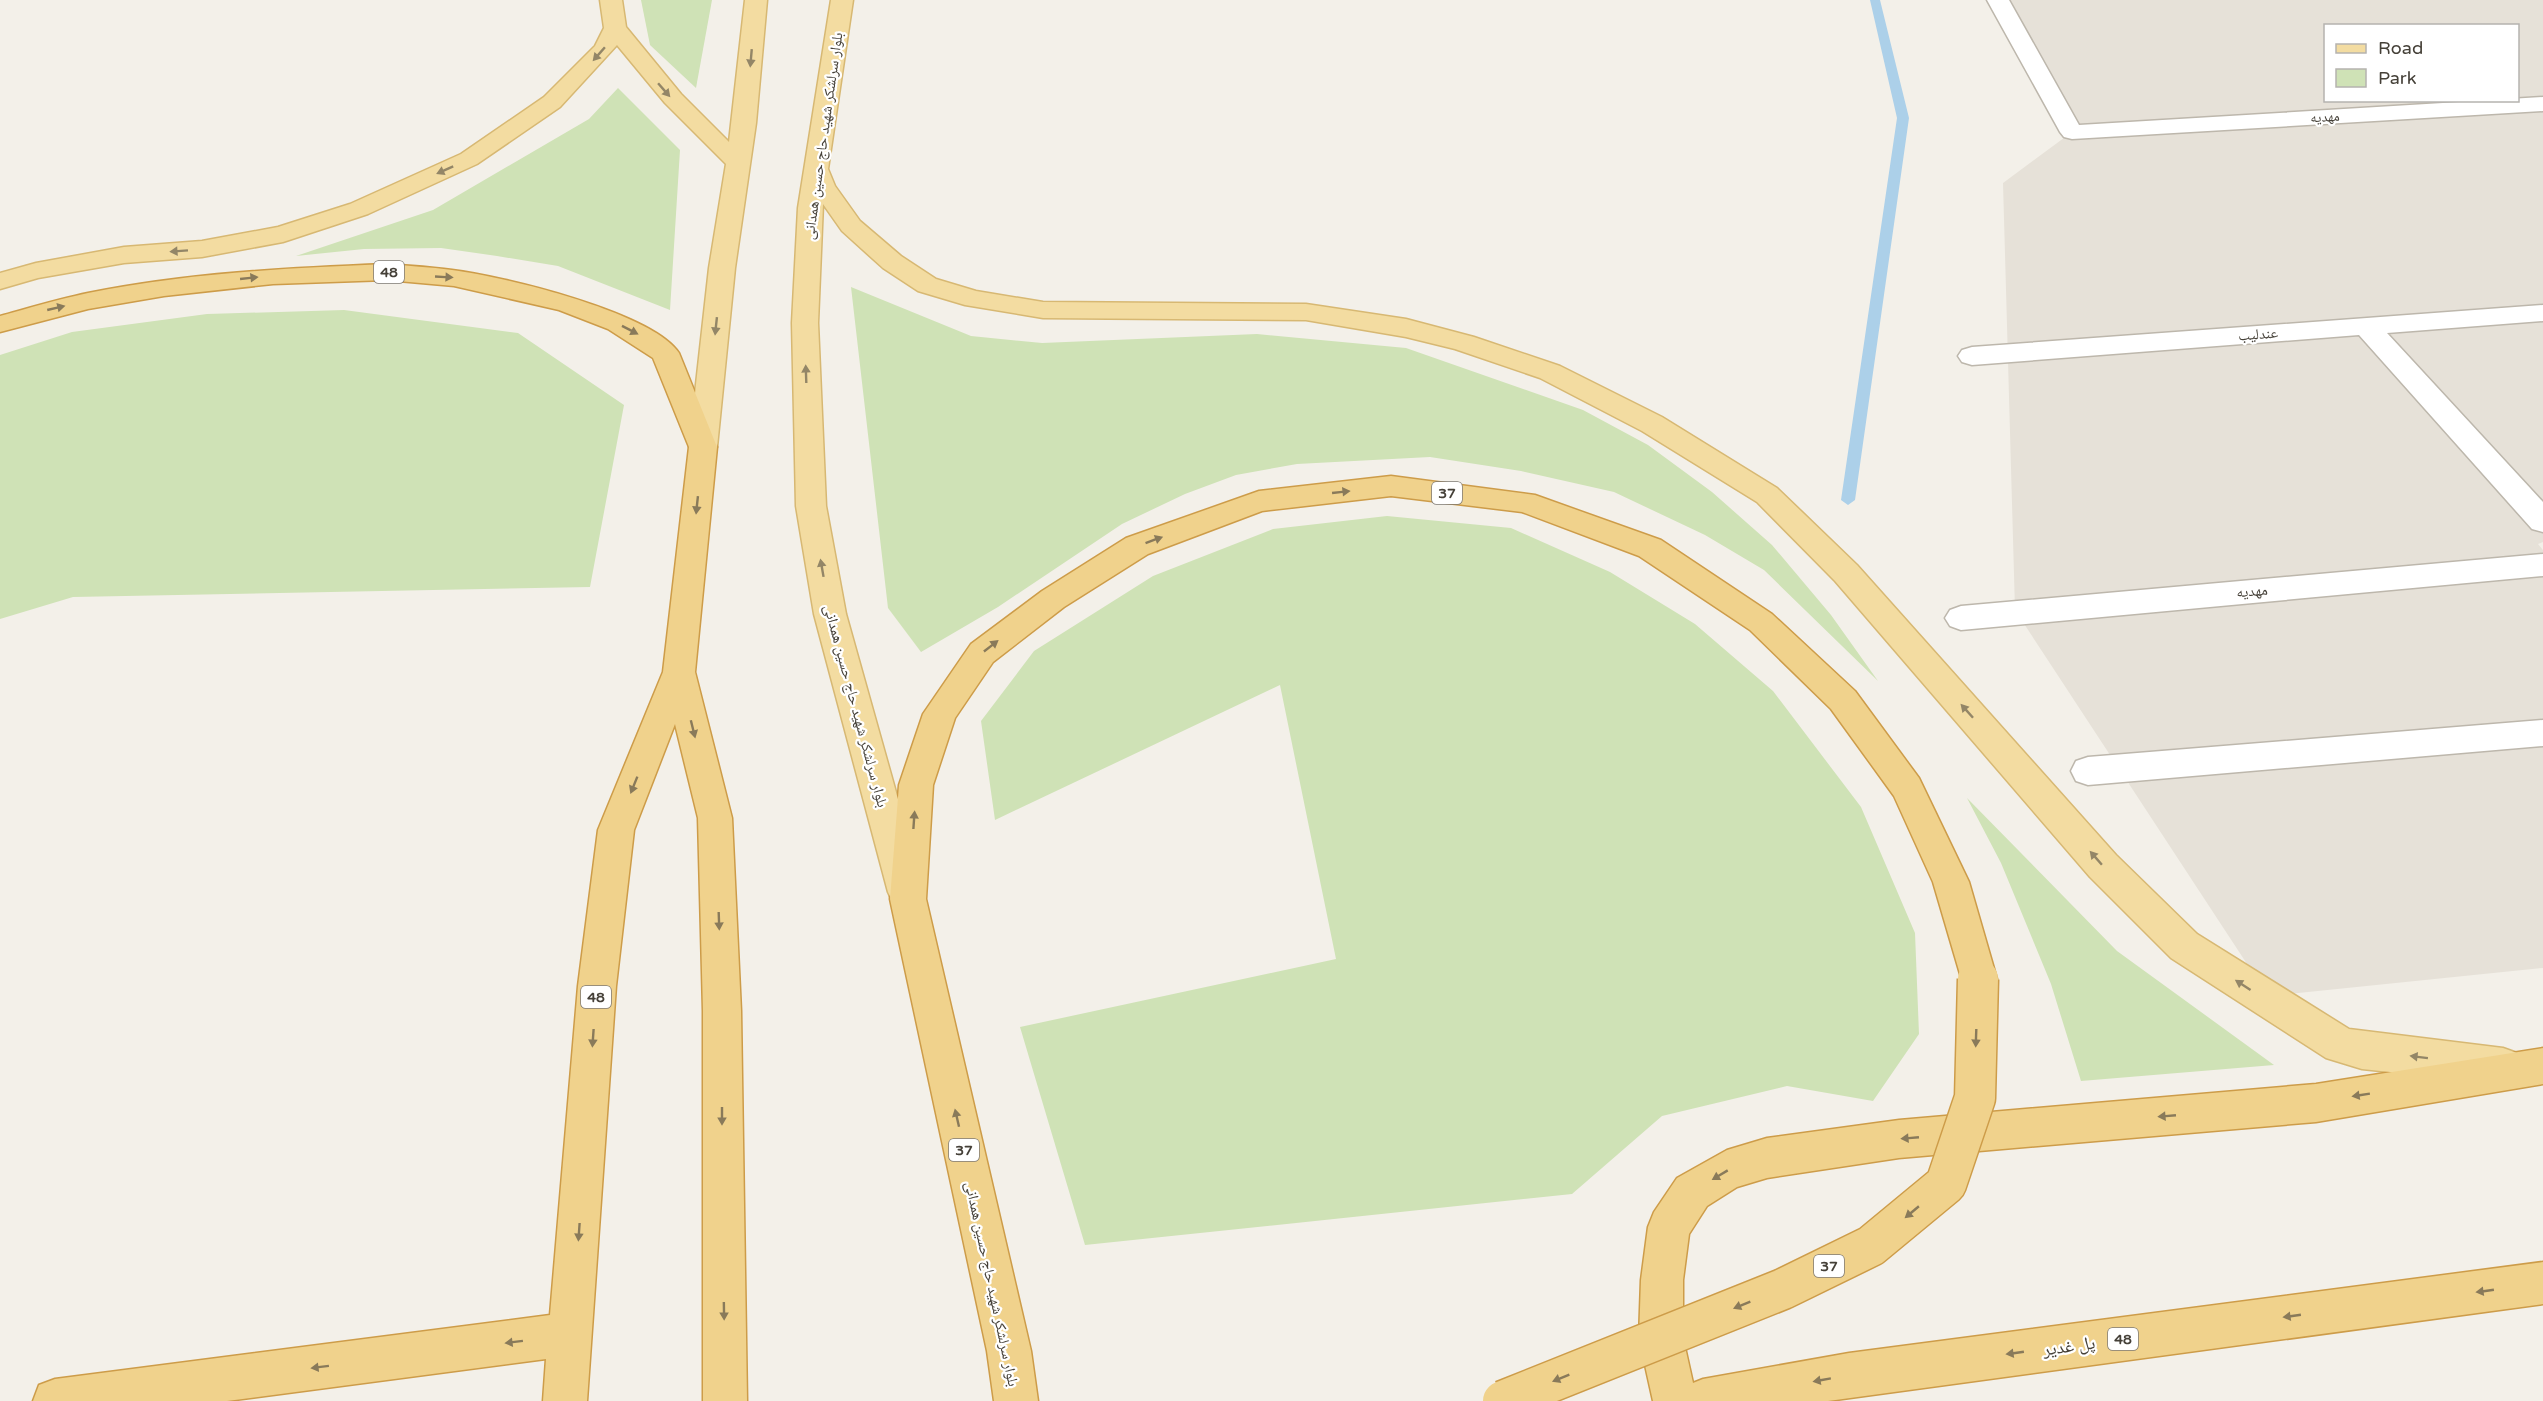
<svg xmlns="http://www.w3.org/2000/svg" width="2543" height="1401" font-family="'Varela Round','Noto Naskh Arabic',sans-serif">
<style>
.residential{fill:#e6e1d8;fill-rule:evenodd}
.green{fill:#cfe2b6}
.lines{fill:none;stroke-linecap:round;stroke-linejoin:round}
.stream{fill:#acd0e9;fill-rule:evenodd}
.minor-casing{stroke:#bdb7ac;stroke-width:3}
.primary-casing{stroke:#d7b873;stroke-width:3}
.trunk-casing{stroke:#cd9c49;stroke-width:3}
.minor{fill:#fff;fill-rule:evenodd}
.primary{fill:#f3dca1;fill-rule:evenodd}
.trunk{fill:#f0d28c;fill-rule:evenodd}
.trunk-bridge-casing{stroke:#cd9c49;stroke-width:43;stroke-linecap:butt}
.trunk-bridge{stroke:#f0d28c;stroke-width:40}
.oneway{fill:#938667}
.oneway2{fill:#897a5a}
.labels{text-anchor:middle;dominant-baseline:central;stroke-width:4.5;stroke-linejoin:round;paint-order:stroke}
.far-street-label{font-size:14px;fill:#454038;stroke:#fff}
.shield{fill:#fff;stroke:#7d7974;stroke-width:1.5}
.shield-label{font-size:14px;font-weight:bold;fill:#454038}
.street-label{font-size:15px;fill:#454038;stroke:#fff}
.near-street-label{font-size:18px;fill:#454038;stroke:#fff}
</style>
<rect width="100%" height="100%" fill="#f3f0e9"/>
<!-- residential -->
<path class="residential" d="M2001,0H2543V542L2538,544L2543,550V968L2268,996L2015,610L2003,183L2072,132ZM2326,26H2518V100H2326Z"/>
<!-- green -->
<g class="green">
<path d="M641,0H712L696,88L650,45Z"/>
<path d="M618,88L680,150L670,310L558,266L497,256L441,248L364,249L296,256L433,210L589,119Z"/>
<path d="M851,287L971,336L1042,343L1257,334L1406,348L1583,410L1648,445L1712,492L1772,545L1831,615L1878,681L1764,570L1705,535L1614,492L1521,471L1430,457L1297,464L1236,475L1185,494L1122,524L998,607L921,652L888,608Z"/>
<path d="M344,310L518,333L624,405L590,587L73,597L0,619V355L72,332L207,314Z"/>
<path d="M1387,516L1511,528L1610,572L1695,624L1773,691L1861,807L1915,933L1919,1034L1873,1101L1787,1086L1662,1116L1572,1194L1085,1245L1020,1027L1336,959L1280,685L995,820L981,721L1034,651L1153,576L1273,529Z"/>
<path d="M1967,798L2117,951L2274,1065L2081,1081L2051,984L2001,863Z"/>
</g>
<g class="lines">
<!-- stream -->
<path class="stream" d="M1870,0H1880L1909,118L1855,500L1848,505L1841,500L1897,118Z"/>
<!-- minor casing -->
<g class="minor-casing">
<g id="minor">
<path d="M1987,0H2009L2079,125L2543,97V111L2072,139L2064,137L2060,132Z"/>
<path d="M2543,305V321L2387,333L2543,502V532L2532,529L2359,335L1972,365L1962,362L1958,356L1962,350L1972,347Z"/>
<path d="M2543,554V576L1961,630L1950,626L1945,618L1950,610L1961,606Z"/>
<path d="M2543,720V746L2088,785L2076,781L2071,771L2076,761L2088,757Z"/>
</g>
</g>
<!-- primary casing -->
<g class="primary-casing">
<g id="primary">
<path d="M600,0H622L626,27L681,94L729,142L745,0H767L756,123L735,268L717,447L713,454L703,457L693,454L689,447L709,268L726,164L665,103L617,45L560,107L477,164L368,214L283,242L202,257L124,263L38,278L0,289V273L36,263L124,247L202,241L278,227L350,204L461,154L544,97L595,46L604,28Z"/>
<path d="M831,0H853L828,169L835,186L860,221L901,256L936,279L976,291L1043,302L1306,304L1406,319L1474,337L1560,366L1662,417L1777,488L1857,565L2116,855L2197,934L2349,1029L2503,1048L2517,1053L2523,1066L2517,1079L2503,1084L2362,1069L2326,1058L2171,958L2090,877L1835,581L1757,502L1642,431L1540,378L1455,349L1406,337L1306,320L1043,318L965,305L918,291L883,268L842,231L823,204L818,323L826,506L846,614L924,892L919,903L906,908L893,903L888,892L814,614L796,506L792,323L798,208Z"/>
</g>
</g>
<!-- trunk casing -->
<g class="trunk-casing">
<g id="trunk">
<path d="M387,264C408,266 430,267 452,270C501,276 652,312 679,353L717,447L695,672L732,818L741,1011L747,1401H703V1011L698,818L675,724L634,830L616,986L587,1401H543L546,1359L227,1401H33L39,1385L55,1379L550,1315L578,986L598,830L663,672L689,447L653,358L608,329L559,310L454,286L387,280L273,284L164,296L88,309L0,332V316C29,308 59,299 88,293C187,273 287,268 387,264Z"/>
<path d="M1391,476L1535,495L1661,540L1772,614L1855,691L1919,778L1969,882L1997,979L1991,991L1978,996L1965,991L1933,882L1894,796L1831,709L1750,630L1639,556L1522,512L1391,496L1262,511L1148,554L1064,607L993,662L955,718L933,785L926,899L1031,1351L1038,1401H994L987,1351L890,899L899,785L923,714L971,644L1042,591L1126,538L1259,491Z"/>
<path d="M2543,1048V1084L2316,1122L1899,1158L1767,1178L1737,1187L1707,1206L1689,1234L1683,1280V1338L1693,1383L1703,1379L1849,1353L2543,1262V1304L1828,1401H1653L1639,1338L1641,1280L1648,1227L1654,1212L1677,1178L1727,1150L1767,1138L1899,1120L2316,1084Z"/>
</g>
</g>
<!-- minor -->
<use href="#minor" class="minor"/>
<!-- primary -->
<use href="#primary" class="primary"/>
<!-- trunk -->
<use href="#trunk" class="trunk"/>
<!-- trunk-bridge casing -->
<g class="trunk-bridge-casing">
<path id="trunk-bridge" d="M1503,1401L1783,1289L1871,1246L1946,1184L1975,1098L1978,979"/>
</g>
<!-- trunk-bridge -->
<use href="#trunk-bridge" class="trunk-bridge"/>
</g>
<!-- one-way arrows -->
<defs><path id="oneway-solid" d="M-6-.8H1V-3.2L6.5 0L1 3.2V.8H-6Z" transform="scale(1.5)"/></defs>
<g class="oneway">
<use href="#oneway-solid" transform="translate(599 54) rotate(131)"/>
<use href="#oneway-solid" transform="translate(751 58) rotate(95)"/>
<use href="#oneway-solid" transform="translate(664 90) rotate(49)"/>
<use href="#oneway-solid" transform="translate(445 170) rotate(156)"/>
<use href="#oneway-solid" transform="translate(179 251) rotate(176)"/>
<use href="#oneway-solid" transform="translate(716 326) rotate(96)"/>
<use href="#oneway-solid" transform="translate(806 374) rotate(-92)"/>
<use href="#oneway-solid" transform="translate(822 568) rotate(-100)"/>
<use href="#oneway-solid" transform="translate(1967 711) rotate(-132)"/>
<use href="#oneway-solid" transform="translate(2096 858) rotate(-131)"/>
<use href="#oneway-solid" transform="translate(2243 985) rotate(-147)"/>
<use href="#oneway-solid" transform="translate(2419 1057) rotate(-173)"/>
</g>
<g class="oneway2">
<use href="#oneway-solid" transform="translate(444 277) rotate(3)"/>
<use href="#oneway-solid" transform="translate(249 278) rotate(-6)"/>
<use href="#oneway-solid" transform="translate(56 308) rotate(-13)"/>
<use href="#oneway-solid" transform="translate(630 330) rotate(27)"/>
<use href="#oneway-solid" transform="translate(1341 492) rotate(-6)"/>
<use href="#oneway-solid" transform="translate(697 505) rotate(96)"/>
<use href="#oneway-solid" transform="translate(1154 540) rotate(-20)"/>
<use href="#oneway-solid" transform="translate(991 646) rotate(-38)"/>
<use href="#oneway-solid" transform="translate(693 729) rotate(76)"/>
<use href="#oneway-solid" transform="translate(634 785) rotate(112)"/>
<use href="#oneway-solid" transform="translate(914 820) rotate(-86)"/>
<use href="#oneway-solid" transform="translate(719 921) rotate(88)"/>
<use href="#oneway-solid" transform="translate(593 1038) rotate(94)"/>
<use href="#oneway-solid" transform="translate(1976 1038) rotate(92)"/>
<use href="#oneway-solid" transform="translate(2361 1095) rotate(171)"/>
<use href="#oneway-solid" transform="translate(722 1116) rotate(90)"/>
<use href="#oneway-solid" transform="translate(2167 1116) rotate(175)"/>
<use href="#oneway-solid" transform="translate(957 1118) rotate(-103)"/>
<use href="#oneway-solid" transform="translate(1910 1138) rotate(175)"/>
<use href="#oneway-solid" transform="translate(1720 1175) rotate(149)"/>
<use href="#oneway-solid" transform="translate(1912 1212) rotate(140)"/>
<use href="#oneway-solid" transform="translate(579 1232) rotate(94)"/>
<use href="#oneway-solid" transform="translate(2485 1291) rotate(172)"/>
<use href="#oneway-solid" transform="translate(1742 1305) rotate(158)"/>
<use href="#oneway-solid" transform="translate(724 1311) rotate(89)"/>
<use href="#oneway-solid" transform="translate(2292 1316) rotate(172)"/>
<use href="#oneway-solid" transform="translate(514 1342) rotate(173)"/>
<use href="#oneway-solid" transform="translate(2015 1353) rotate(172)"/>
<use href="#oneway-solid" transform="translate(320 1367) rotate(173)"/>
<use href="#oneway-solid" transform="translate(1561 1378) rotate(158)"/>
<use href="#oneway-solid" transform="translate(1822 1380) rotate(170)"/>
</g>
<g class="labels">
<!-- far-street labels -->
<g class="far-street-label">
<text transform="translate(2325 117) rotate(-3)">مهدیه</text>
</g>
<!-- shield labels -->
<g class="shield">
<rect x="374" y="261" width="30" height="22" rx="4.5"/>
<rect x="1432" y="482" width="30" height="22" rx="4.5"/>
<rect x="581" y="986" width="30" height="22" rx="4.5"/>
<rect x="949" y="1139" width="30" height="22" rx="4.5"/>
<rect x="1814" y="1255" width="30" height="22" rx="4.5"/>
<rect x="2108" y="1328" width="30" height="22" rx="4.5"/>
</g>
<g class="shield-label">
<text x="389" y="272">48</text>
<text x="1447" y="493">37</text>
<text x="596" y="997">48</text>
<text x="964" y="1150">37</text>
<text x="1829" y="1266">37</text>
<text x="2123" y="1339">48</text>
</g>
<!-- street labels -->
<g class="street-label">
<text transform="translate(823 136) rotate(-82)">بلوار سرلشکر شهید حاج حسین همدانی</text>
<text transform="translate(2258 334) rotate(-4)">عندلیب</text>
<text transform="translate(2252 591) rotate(-5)">مهدیه</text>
<text transform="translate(856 706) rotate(75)">بلوار سرلشکر شهید حاج حسین همدانی</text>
<text transform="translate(992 1284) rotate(78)">بلوار سرلشکر شهید حاج حسین همدانی</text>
</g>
<!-- near-street labels -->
<g class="near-street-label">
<text transform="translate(2069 1346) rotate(-8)">پل غدیر</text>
</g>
</g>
<!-- legend -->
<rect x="2324" y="24" width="195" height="78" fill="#ffffff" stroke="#b5b3af" stroke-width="1.5"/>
<rect x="2336" y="44" width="30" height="9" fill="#f3dca1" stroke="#b5b3af" stroke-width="1.5"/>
<text x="2378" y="54" font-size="18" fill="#454038">Road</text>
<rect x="2336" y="69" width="30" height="18" fill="#cfe2b6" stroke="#b5b3af" stroke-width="1.5"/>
<text x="2378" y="84" font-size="18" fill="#454038">Park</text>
</svg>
